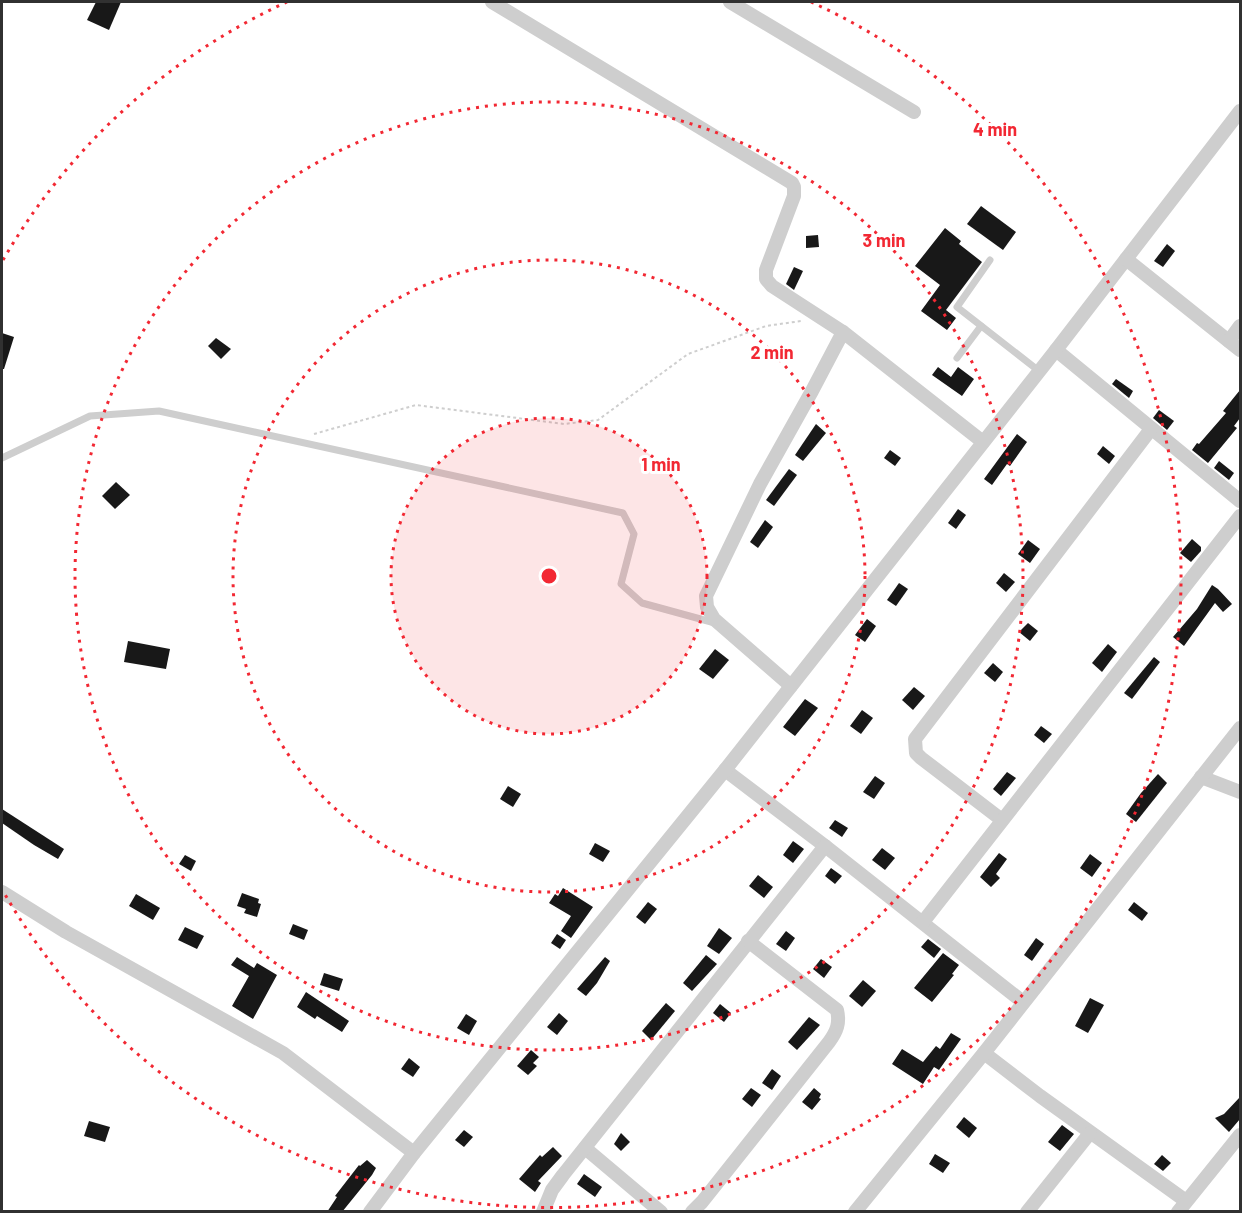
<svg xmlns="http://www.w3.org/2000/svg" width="1242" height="1213" font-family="Barlow,sans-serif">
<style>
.building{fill:#181818}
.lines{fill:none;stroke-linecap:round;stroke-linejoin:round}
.path{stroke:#cecece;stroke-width:2;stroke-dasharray:3 3;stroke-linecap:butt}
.service{stroke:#cecece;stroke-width:7}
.minor{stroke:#cecece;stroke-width:14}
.ring{fill:none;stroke:#f22833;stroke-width:3;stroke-dasharray:3 6}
.centre{fill:#f22833;stroke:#fff;stroke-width:3}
.ring-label{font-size:18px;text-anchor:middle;font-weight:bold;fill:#f22833;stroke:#fff;stroke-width:6;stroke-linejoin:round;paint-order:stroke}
</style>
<rect width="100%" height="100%" fill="#fff"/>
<!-- building -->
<g class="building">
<path d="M96,2H121L109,30L87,20Z"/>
<path d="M981,206L1016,232L1003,250L967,224Z"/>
<path d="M945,228L961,241L959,244L982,262L946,310L956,318L947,330L921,311L940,285L915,266Z"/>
<path d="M818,235L819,247L806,248V236Z"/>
<path d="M1167,244L1175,251L1163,267L1154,261Z"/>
<path d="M794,267L803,271L794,290L786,284Z"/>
<path d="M2,333L14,337L4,369H2Z"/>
<path d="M216,338L231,349L221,359L208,346Z"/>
<path d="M938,367L951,377L958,367L974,379L962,396L932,375Z"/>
<path d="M1116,379L1133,391L1129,398L1112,384Z"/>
<path d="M1240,390V418L1234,426L1237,428L1208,463L1192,450L1197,443L1199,444L1226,413L1223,411Z"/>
<path d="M1159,410L1174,421L1167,430L1153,418Z"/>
<path d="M816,424L826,433L803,461L795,455Z"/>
<path d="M1017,434L1027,442L1010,466L1007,464L992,485L984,479Z"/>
<path d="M1103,446L1115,456L1109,464L1097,454Z"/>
<path d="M890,450L901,458L895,466L884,458Z"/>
<path d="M1219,461L1234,473L1229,480L1214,468Z"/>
<path d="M789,469L797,475L774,506L766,500Z"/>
<path d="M116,482L130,495L115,509L102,496Z"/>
<path d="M958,509L966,515L956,529L948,523Z"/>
<path d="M765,520L773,527L758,548L750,542Z"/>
<path d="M1192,539L1201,547V551L1191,562L1180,553Z"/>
<path d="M1028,540L1040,549L1030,563L1018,554Z"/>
<path d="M1004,573L1015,582L1006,592L996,583Z"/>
<path d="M899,583L908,589L896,606L887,600Z"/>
<path d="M1212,585L1218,589L1232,604L1223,612L1215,603L1184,646L1173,637L1197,609Z"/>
<path d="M867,619L876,626L865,642L855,635Z"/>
<path d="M1028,623L1038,631L1030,641L1019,632Z"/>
<path d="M128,641L170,649L166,669L124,662Z"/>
<path d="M1108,644L1117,652L1102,672L1092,663Z"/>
<path d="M715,649L729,660L713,679L699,669Z"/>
<path d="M1154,657L1160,662L1132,699L1124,693Z"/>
<path d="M993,663L1003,672L995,682L984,673Z"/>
<path d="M914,687L925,696L913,710L902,700Z"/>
<path d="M805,699L818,708L795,736L783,727Z"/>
<path d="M862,710L873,718L861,734L850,726Z"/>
<path d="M1041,726L1052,734L1044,743L1034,735Z"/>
<path d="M1007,772L1016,778L1001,796L993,789Z"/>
<path d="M1158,774L1167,783L1136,822L1126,814L1141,793Z"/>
<path d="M875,776L885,783L874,799L863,792Z"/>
<path d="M508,786L521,794L513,807L500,799Z"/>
<path d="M2,809L64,849L58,859L34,845L2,823Z"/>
<path d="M835,820L848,828L842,837L829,828Z"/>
<path d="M793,841L804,849L793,863L783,855Z"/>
<path d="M595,843L610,851L603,862L589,854Z"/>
<path d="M882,848L895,858L885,870L872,860Z"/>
<path d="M999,853L1007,859L996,874L1000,878L991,887L980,877Z"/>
<path d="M1090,854L1102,863L1092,877L1080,868Z"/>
<path d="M185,855L196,861L191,871L179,864Z"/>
<path d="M831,868L842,876L835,884L825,876Z"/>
<path d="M758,875L773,887L764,898L749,886Z"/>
<path d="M563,888L593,907L571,938L561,931L571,916L549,903L555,894L558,896Z"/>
<path d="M242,893L259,899L258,903L261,904L257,917L244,913L246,909L237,906Z"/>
<path d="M136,894L160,908L153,920L129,906Z"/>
<path d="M648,902L657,909L645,924L636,917Z"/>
<path d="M1134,902L1148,913L1142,921L1128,910Z"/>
<path d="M293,924L308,930L304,940L289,934Z"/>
<path d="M185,927L204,936L197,949L178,940Z"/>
<path d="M719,928L732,938L719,954L707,946Z"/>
<path d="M786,931L795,938L786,951L776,944Z"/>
<path d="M557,934L566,940L560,949L551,943Z"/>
<path d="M1036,938L1044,944L1032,961L1024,955Z"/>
<path d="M928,939L941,949L934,958L921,947Z"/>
<path d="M943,953L959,965L952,974L954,975L932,1002L914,988Z"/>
<path d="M706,955L717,964L692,991L683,983Z"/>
<path d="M237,957L254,968L257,963L277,975L253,1019L232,1006L249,976L231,965Z"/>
<path d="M605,957L610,961L597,983L586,996L577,989Z"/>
<path d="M821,959L832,967L824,978L813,969Z"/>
<path d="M324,973L343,979L339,991L320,985Z"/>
<path d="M863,980L876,991L862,1007L849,996Z"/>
<path d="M306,992L349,1021L342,1032L317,1016L315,1019L297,1007Z"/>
<path d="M1090,998L1104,1005L1088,1033L1075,1026Z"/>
<path d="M666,1003L675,1011L651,1040L642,1031Z"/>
<path d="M720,1004L731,1013L724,1022L713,1013Z"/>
<path d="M559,1013L568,1021L557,1035L547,1027Z"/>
<path d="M466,1014L477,1021L469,1035L457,1028Z"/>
<path d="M809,1017L820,1025L797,1050L788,1042Z"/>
<path d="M951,1033L961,1039L939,1070L934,1067L923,1084L892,1064L902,1049L923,1062L936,1046L940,1049Z"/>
<path d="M531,1050L539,1057L533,1063L537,1066L528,1075L517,1066Z"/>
<path d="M409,1058L420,1067L413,1077L401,1069Z"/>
<path d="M772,1069L781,1076L772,1090L762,1083Z"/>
<path d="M751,1088L761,1095L752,1107L742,1099Z"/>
<path d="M814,1088L821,1094L819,1098L821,1099L812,1110L802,1102Z"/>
<path d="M1240,1097V1119L1229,1132L1215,1118L1224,1114Z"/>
<path d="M964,1117L977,1128L969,1138L956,1127Z"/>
<path d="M89,1121L110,1127L105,1142L84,1136Z"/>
<path d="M1062,1125L1074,1134L1060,1151L1048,1142Z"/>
<path d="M464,1130L473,1137L464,1147L455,1140Z"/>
<path d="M621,1133L630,1142L621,1151L614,1144Z"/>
<path d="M553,1147L562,1156L538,1181L541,1183L535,1192L519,1179L540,1155L542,1157Z"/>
<path d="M935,1154L950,1163L943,1173L929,1164Z"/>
<path d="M1162,1155L1171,1163L1163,1171L1154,1164Z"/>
<path d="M367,1160L376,1168L372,1175L342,1212H327L337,1197L335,1196L359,1165L360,1166Z"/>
<path d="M584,1174L602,1187L595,1197L577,1184Z"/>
</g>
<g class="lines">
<!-- path -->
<path class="path" d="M314,434L416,405L564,424L598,420L688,354L766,326L801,321"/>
<!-- service -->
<g class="service">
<path d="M990,260L957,307L1039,371"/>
<path d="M957,358L981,326"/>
<path d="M2,458L90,416L159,411L623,513L634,534L621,584L642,603L715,623"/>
</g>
<!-- minor -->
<g class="minor">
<path d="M492,2L792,183L794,187V196L766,270V279L772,286L843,332"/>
<path d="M730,2L914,112"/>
<path d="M1240,111L1056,350L1240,501"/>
<path d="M1126,259L1240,350"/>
<path d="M1229,341L1240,326"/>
<path d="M791,686L714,619L707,607L706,596L760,484L812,391L843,332L983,442"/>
<path d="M725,770L825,846L1023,1002"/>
<path d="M1201,777L1240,792"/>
<path d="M1002,820L921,758L916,753L915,739L1151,429"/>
<path d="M2,892L66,932L283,1053L414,1153"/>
<path d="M923,922L1240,516"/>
<path d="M984,1053L1040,1096L1186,1201"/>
<path d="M585,1148L661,1212"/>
<path d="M370,1212L414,1153L725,770L1056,350"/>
<path d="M543,1212L552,1190L563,1175L825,846"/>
<path d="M692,1212L702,1202L829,1042C837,1031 840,1023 837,1010L748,941"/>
<path d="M855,1212L984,1053L1240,728"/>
<path d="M1027,1212L1090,1133"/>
<path d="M1178,1212L1240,1135"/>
</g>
</g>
<!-- distance rings -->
<circle cx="549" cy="576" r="158" fill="#f22833" fill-opacity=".12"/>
<g class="ring">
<circle cx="549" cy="576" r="158"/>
<circle cx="549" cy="576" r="316"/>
<circle cx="549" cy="576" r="474"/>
<path d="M3 260A631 631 0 0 1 287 2M811 2A631 631 0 1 1 3 891"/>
</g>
<circle cx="549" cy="576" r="9" class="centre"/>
<g class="ring-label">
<text x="995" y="136">4 min</text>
<text x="884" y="247">3 min</text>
<text x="772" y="359">2 min</text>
<text x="661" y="471">1 min</text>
</g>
<!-- border -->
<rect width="1242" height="1213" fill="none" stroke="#313131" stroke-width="6"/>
</svg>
